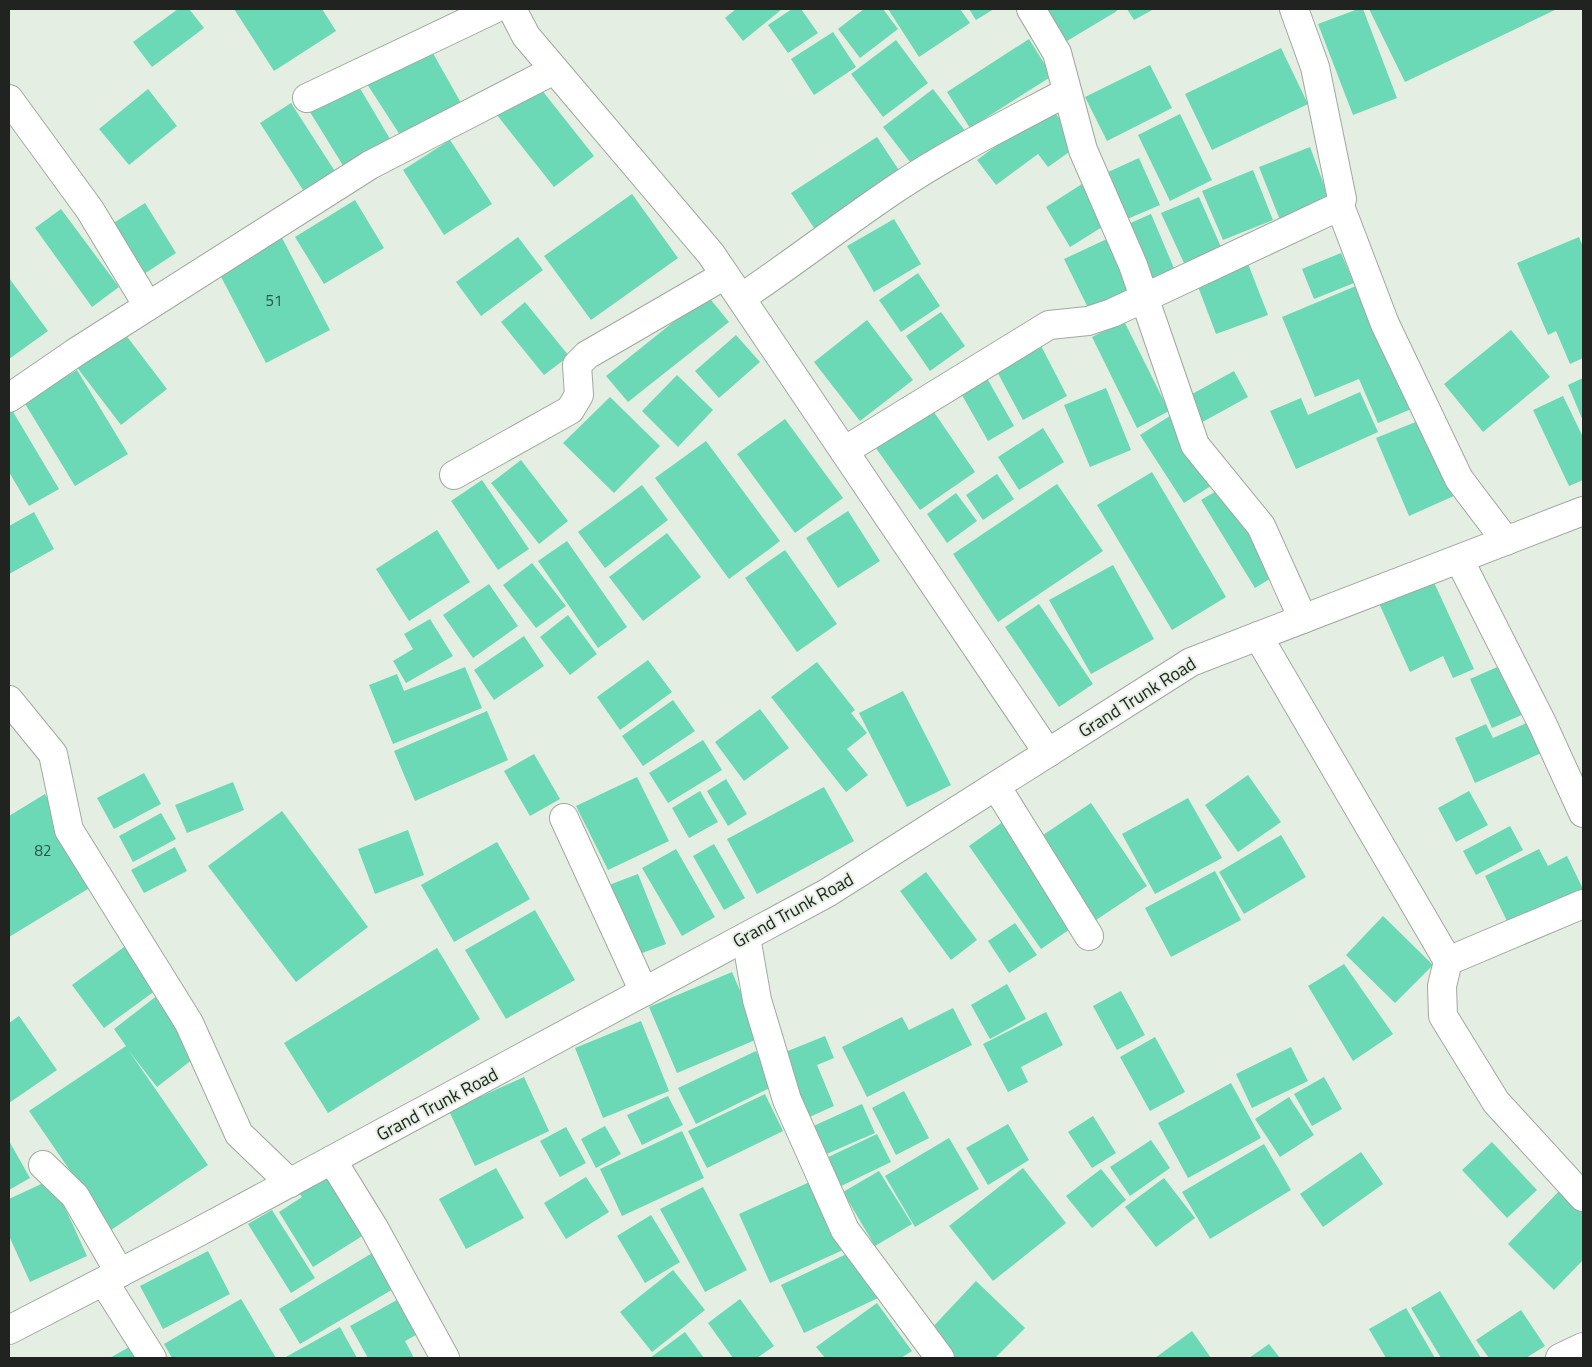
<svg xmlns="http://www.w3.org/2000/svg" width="1592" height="1367" font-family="'Titillium Web',sans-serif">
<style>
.building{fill:#6bd9b5}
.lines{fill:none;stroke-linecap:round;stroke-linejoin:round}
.minor-casing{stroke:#a0a99f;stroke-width:30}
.major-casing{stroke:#a0a99f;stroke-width:30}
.minor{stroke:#fff;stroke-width:28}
.major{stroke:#fff;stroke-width:28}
.labels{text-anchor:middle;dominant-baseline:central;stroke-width:4;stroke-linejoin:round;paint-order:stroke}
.number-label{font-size:15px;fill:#335044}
.street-label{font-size:18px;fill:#20231f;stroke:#e4eee3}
</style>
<rect width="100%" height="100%" fill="#e4eee3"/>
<!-- building -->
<g class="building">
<path d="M178,9H189L204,28L152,67L133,42Z"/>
<path d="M234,9H322L336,31L274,71Z"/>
<path d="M736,9H782L743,41L725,18Z"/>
<path d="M792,9H801L818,33L788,53L768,25Z"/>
<path d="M864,9H883L898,29L860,58L838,29Z"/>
<path d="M888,9H960L970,23L919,57Z"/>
<path d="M969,9H994L976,20Z"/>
<path d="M1040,9H1116L1117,11L1062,44Z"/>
<path d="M1127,9H1154L1134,20Z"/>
<path d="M1358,9H1363L1397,98L1353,115L1318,24Z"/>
<path d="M1369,9H1557L1405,82Z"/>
<path d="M833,32L856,67L814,95L791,59Z"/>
<path d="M1029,39L1052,76L970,128L947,92Z"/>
<path d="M896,40L928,83L883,117L851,74Z"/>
<path d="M430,48L461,103L402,138L367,84Z"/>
<path d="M1281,48L1308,104L1212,150L1185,94Z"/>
<path d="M1150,65L1172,108L1107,141L1085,97Z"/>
<path d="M537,84L594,156L554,187L497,115Z"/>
<path d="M358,85L393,144L347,172L310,112Z"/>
<path d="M148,89L177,126L129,165L99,129Z"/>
<path d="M933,89L966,132L917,171L883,127Z"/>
<path d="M291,103L336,173L305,193L260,123Z"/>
<path d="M1050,106L1079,145L1048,167L1038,154L996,185L977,160Z"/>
<path d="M1180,114L1212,180L1170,201L1138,135Z"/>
<path d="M877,137L906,181L820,237L791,193Z"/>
<path d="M450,140L492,204L444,235L403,170Z"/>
<path d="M1310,147L1330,201L1280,220L1259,167Z"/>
<path d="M1139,158L1160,205L1118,223L1097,177Z"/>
<path d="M1253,170L1273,220L1223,240L1202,191Z"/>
<path d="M1082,184L1107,224L1070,247L1046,207Z"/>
<path d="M632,194L678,258L591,320L544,256Z"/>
<path d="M1199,197L1221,247L1184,263L1161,213Z"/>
<path d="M355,200L384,248L324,284L295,237Z"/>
<path d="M145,203L176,253L144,274L112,224Z"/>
<path d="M61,209L119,287L92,307L35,228Z"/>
<path d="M1151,214L1176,273L1145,287L1119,228Z"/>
<path d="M894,219L921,264L874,292L847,246Z"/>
<path d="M281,236L330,330L266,363L217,269Z"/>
<path d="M518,237L543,270L481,316L456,282Z"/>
<path d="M1579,237L1583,247V358L1570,364L1556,331L1548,335L1517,263Z"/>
<path d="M1109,238L1135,293L1091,314L1064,259Z"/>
<path d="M1341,253L1354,283L1314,299L1302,269Z"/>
<path d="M1245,256L1268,315L1216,334L1194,276Z"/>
<path d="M918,273L940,306L901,332L879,300Z"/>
<path d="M9,278L48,331L9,359Z"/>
<path d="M1363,283L1416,407L1378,423L1359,379L1315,397L1282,317Z"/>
<path d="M707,295L729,322L628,402L606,376Z"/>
<path d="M525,302L569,356L544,375L501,322Z"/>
<path d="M941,312L965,346L930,371L906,336Z"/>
<path d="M867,320L913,380L860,421L814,362Z"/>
<path d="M1124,321L1169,411L1137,428L1092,337Z"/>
<path d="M122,330L167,389L121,425L76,366Z"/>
<path d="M1511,330L1550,377L1483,432L1444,384Z"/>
<path d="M736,335L760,362L719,398L695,371Z"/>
<path d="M1039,342L1067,396L1023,420L994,366Z"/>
<path d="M77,370L128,454L75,486L24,402Z"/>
<path d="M1234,371L1248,397L1197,425L1183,399Z"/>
<path d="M984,373L1014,426L988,441L958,388Z"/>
<path d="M677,375L713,410L678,447L642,411Z"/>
<path d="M1583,378V421L1568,385Z"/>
<path d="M1106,388L1131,450L1090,467L1064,405Z"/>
<path d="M1360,392L1378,432L1296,469L1270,411L1301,398L1308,415Z"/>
<path d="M1563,396L1583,437V480L1569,486L1533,410Z"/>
<path d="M610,397L660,446L614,493L563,443Z"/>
<path d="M9,405L59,489L29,506L9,472Z"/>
<path d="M929,405L975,472L920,510L873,444Z"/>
<path d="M1173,414L1217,482L1184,503L1140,435Z"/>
<path d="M785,419L843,498L795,533L737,454Z"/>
<path d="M1423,419L1456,495L1409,516L1376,438Z"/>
<path d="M1043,428L1064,462L1019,490L998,457Z"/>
<path d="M706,441L780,541L729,579L655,478Z"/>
<path d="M521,460L568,521L539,544L491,483Z"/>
<path d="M1152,472L1226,597L1172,630L1097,505Z"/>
<path d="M997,474L1014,499L983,520L966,495Z"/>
<path d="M482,480L529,549L498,570L451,501Z"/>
<path d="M1057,484L1103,551L998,622L953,554Z"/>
<path d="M642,485L668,520L605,568L578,532Z"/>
<path d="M1225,486L1279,573L1255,588L1201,500Z"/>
<path d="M956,493L977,521L947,543L927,514Z"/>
<path d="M848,511L880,561L838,588L806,538Z"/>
<path d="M34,512L54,549L9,574V526Z"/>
<path d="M437,530L470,582L409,621L376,569Z"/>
<path d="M667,533L701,577L643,621L609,577Z"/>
<path d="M567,541L627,627L598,648L538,561Z"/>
<path d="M785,550L837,624L797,652L745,578Z"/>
<path d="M532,563L566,606L536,628L503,585Z"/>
<path d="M1113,565L1154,639L1091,674L1049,600Z"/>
<path d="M1431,576L1474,669L1453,678L1443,656L1410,672L1378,601Z"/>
<path d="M489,584L518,626L473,658L443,615Z"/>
<path d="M1039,604L1093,684L1059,707L1005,627Z"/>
<path d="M568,615L597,654L570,675L540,637Z"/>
<path d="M430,619L453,656L406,683L393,661L413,649L404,634Z"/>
<path d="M524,636L544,666L494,700L474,670Z"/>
<path d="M648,660L672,692L620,730L597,697Z"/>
<path d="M817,662L855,710L851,713L867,733L847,749L868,775L846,792L771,697Z"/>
<path d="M1504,664L1526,713L1492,728L1470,679Z"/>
<path d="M465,667L482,708L393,744L369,685L397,674L404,691Z"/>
<path d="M903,691L951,785L907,807L859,713Z"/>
<path d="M673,700L695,731L643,766L622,736Z"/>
<path d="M760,709L789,748L744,781L715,742Z"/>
<path d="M487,711L508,760L415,801L394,751Z"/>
<path d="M1533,720L1548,750L1475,783L1455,738L1486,724L1493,738Z"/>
<path d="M703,740L722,770L668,803L649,773Z"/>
<path d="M534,754L560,799L530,816L504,771Z"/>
<path d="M144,773L161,804L114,829L97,798Z"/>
<path d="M1248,775L1281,822L1238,852L1205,805Z"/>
<path d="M637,777L669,841L608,870L576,806Z"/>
<path d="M726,779L747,814L728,826L707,791Z"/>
<path d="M233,782L244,810L187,833L175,805Z"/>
<path d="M824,787L854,841L757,894L727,839Z"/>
<path d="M700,791L718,822L689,838L672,808Z"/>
<path d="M1469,791L1488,825L1456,842L1438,808Z"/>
<path d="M45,794L96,884L9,937V816Z"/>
<path d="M1188,798L1222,858L1155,894L1122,834Z"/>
<path d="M1091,803L1147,886L1090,924L1034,841Z"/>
<path d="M282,811L368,927L296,982L208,866Z"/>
<path d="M161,813L176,839L133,862L119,836Z"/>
<path d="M1004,821L1076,925L1041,949L969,846Z"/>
<path d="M1510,826L1523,850L1476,875L1463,851Z"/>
<path d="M408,830L424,875L375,894L358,849Z"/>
<path d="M1281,835L1306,877L1244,914L1219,872Z"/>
<path d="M497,842L530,899L454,942L421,885Z"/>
<path d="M714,844L745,898L724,910L693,856Z"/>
<path d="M175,847L187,871L144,893L131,870Z"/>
<path d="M676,849L715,917L682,936L642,868Z"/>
<path d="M1539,849L1548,866L1567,856L1583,889V894L1563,904L1559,898L1508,923L1485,876Z"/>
<path d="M1215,871L1241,920L1171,957L1145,908Z"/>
<path d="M926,872L977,940L951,960L900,891Z"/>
<path d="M638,874L666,944L637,955L609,885Z"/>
<path d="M535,910L575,980L506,1019L465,950Z"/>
<path d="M1383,916L1433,965L1395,1003L1346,955Z"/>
<path d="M1015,923L1037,955L1009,973L988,941Z"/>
<path d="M131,942L163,985L104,1028L72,985Z"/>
<path d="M437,948L480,1019L328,1113L284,1043Z"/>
<path d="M1344,964L1393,1034L1353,1061L1308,986Z"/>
<path d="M732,972L760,1038L677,1073L649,1007Z"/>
<path d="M1007,984L1026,1019L990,1039L971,1005Z"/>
<path d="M1121,991L1145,1035L1117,1050L1093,1006Z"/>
<path d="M158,995L202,1052L157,1087L129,1051L208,1165L111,1230L29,1111L126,1046L114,1029Z"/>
<path d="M953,1008L972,1045L867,1097L842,1047L902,1017L909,1030Z"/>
<path d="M1046,1012L1063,1045L1021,1067L1028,1082L1008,1092L983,1044Z"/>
<path d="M19,1016L57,1070L9,1103V1023Z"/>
<path d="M641,1021L669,1091L603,1118L575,1048Z"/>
<path d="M825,1036L834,1058L817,1065L834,1106L805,1119L778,1055Z"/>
<path d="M1155,1037L1185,1092L1150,1111L1120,1057Z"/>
<path d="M1291,1047L1308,1081L1252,1108L1236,1074Z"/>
<path d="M756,1051L774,1086L696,1124L678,1088Z"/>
<path d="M524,1077L549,1131L475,1166L449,1111Z"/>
<path d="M1324,1077L1342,1109L1312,1126L1294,1094Z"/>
<path d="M1231,1083L1261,1138L1188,1178L1158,1123Z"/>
<path d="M904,1091L929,1138L896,1155L872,1108Z"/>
<path d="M765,1094L783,1131L707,1168L688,1131Z"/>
<path d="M668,1096L683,1125L642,1145L627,1115Z"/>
<path d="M1289,1097L1314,1135L1280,1157L1255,1119Z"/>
<path d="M862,1104L875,1133L822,1156L809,1128Z"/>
<path d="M1093,1116L1116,1153L1092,1168L1068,1132Z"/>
<path d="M1008,1124L1029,1160L988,1185L966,1148Z"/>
<path d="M605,1126L621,1154L596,1168L581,1139Z"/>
<path d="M566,1127L586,1163L560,1177L540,1141Z"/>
<path d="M682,1131L704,1178L622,1216L600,1169Z"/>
<path d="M877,1134L891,1162L837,1188L824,1159Z"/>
<path d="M949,1138L979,1189L915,1227L885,1176Z"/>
<path d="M1151,1140L1170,1168L1130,1196L1110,1167Z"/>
<path d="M9,1141L30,1178L9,1190Z"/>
<path d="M1492,1142L1537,1190L1507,1218L1462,1170Z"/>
<path d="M1264,1144L1291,1190L1210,1239L1182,1192Z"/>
<path d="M1361,1152L1383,1184L1323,1227L1300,1194Z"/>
<path d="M496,1168L524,1218L466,1249L439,1199Z"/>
<path d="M1023,1168L1066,1223L993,1281L949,1226Z"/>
<path d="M1101,1169L1126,1200L1092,1228L1066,1196Z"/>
<path d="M879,1171L912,1224L875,1246L843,1192Z"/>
<path d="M330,1174L367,1233L313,1267L279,1212L302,1197L299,1193Z"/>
<path d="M586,1177L609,1212L566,1239L544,1203Z"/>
<path d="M1164,1178L1195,1218L1156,1247L1125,1207Z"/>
<path d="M52,1179L87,1256L30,1282L9,1236V1199Z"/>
<path d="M812,1181L843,1250L770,1283L739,1214Z"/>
<path d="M703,1187L747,1270L705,1292L660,1209Z"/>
<path d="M1562,1188L1583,1210V1260L1554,1290L1508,1244Z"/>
<path d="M272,1210L315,1278L291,1293L248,1224Z"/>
<path d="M651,1215L680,1262L645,1283L617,1236Z"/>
<path d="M379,1249L400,1285L300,1344L279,1309Z"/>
<path d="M855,1250L878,1298L804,1333L781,1285Z"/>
<path d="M208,1251L230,1294L163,1329L140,1286Z"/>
<path d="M673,1270L705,1310L652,1352L620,1312Z"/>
<path d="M976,1281L1025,1328L995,1358H956L928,1332Z"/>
<path d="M1440,1291L1481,1358H1441L1411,1308Z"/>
<path d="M406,1295L425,1330L405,1341L414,1358H368L350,1326Z"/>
<path d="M241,1299L276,1358H172L164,1344Z"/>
<path d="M740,1299L774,1346L757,1358H733L708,1323Z"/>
<path d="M877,1303L912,1351L901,1358H825L816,1347Z"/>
<path d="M1406,1308L1435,1358H1386L1369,1329Z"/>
<path d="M1521,1310L1545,1346L1526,1358H1489L1476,1340Z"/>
<path d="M340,1327L357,1358H284Z"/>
<path d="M1192,1331L1211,1358H1155Z"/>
<path d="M685,1332L704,1358H650Z"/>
<path d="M1269,1344L1280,1358H1249Z"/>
<path d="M129,1347L136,1358H110Z"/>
</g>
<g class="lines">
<!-- minor casing -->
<g class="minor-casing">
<g id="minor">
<path d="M512,9L526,36L711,254L1048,753"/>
<path d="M1031,9L1057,53L1083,150L1133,265L1195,445L1261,526L1303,619"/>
<path d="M1294,9L1315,67L1342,199L1340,206L1385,324L1459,479L1506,541"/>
<path d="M307,98L494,9"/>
<path d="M9,99L90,210L148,306"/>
<path d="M741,298C793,263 843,224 895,189C950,152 1009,123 1067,92"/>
<path d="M9,398L76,352L370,165L554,70"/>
<path d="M844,451L1049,325L1088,321L1112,313L1340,206"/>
<path d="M454,475L570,410L579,395L577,365L587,355L725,275"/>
<path d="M1459,559L1542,723L1583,813"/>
<path d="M1258,636L1448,961L1583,904"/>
<path d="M9,700L53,754L69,830L189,1023L239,1134L290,1183"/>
<path d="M996,786L1089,936"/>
<path d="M564,818L644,992"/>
<path d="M746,937L757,1000L787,1100L845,1230L940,1358"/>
<path d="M1448,961L1442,986L1443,1016L1496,1102L1583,1197"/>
<path d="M332,1160L374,1228L445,1358"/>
<path d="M43,1165L75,1196L120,1273"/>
<path d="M104,1282L152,1358"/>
<path d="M1560,1358L1583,1347"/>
</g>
</g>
<!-- major casing -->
<g class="major-casing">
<path id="major" d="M9,1330L189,1237L827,893L1191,662L1583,511"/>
</g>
<!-- minor -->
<use href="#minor" class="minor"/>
<!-- major -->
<use href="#major" class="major"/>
</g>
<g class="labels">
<!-- number labels -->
<g class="number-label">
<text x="274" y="300">51</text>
<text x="43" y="850">82</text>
</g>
<!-- street labels -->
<g class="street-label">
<text transform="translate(1137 697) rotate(-32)">Grand Trunk Road</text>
<text transform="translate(793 910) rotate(-29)">Grand Trunk Road</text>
<text transform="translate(437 1104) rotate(-28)">Grand Trunk Road</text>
</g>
</g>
<!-- border -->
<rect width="1592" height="1367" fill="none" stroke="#20231f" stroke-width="20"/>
</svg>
